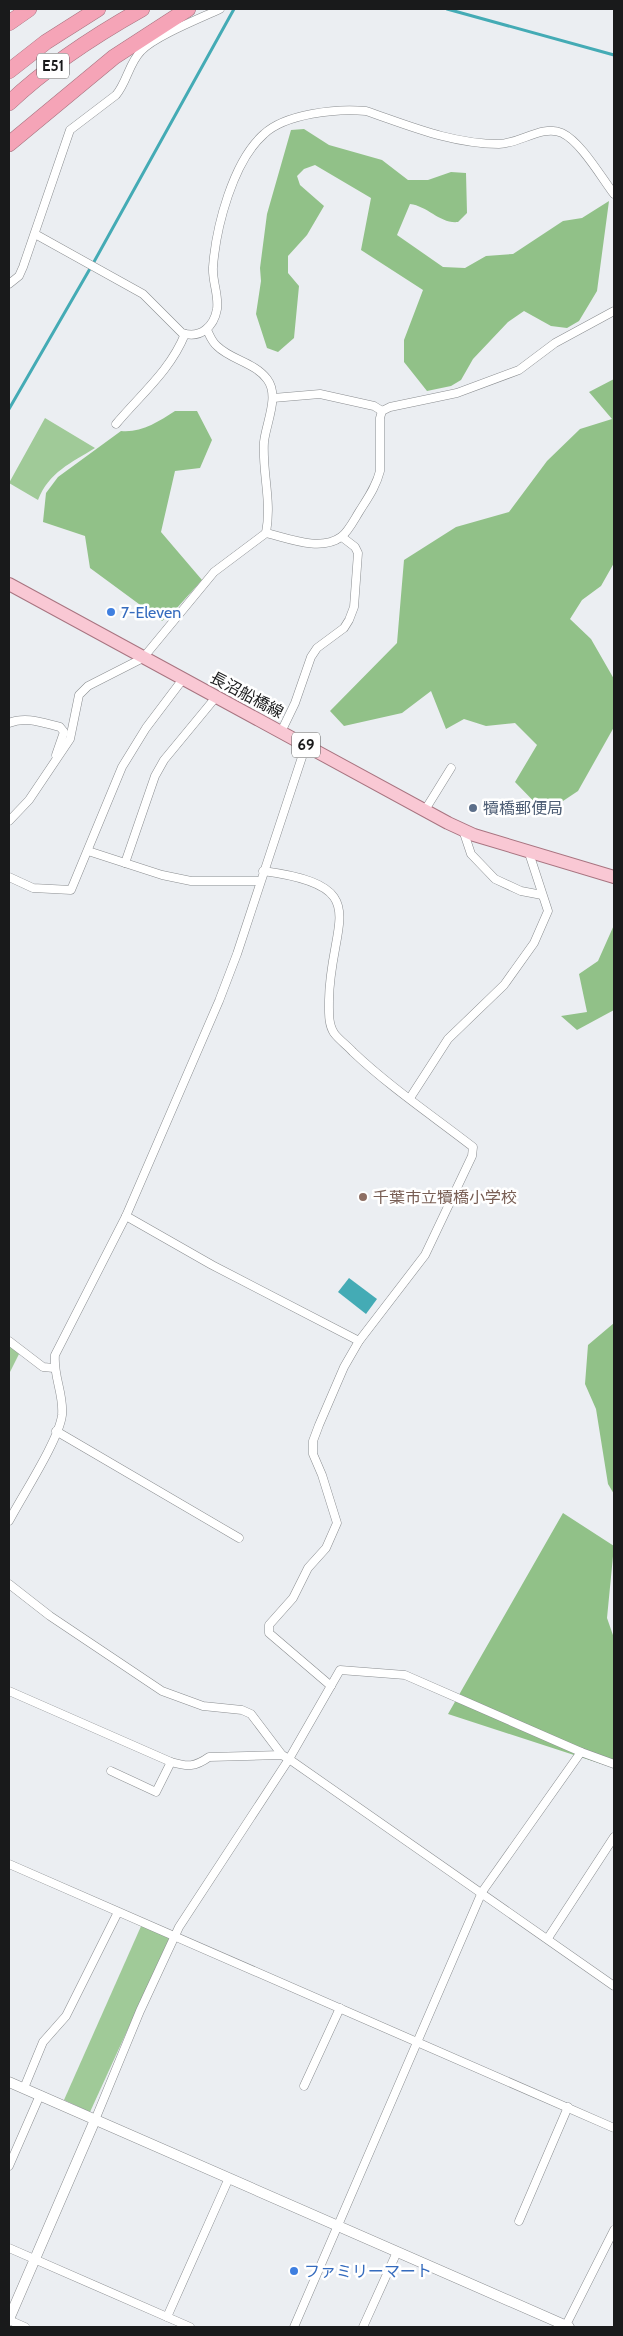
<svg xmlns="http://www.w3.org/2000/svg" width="623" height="2336" font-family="Cabin,'Noto Sans JP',sans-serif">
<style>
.green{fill:#a0ca98}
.forest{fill:#91c188}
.water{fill:#44abb5}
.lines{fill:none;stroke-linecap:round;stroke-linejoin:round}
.stream{stroke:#44abb5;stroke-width:3}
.minor-casing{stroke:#8a8d90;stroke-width:9}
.tertiary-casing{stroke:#8a8d90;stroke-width:11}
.primary-casing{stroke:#a87480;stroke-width:14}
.motorway-casing{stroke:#a87480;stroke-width:16}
.minor{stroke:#fff;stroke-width:8}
.tertiary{stroke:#fff;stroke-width:10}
.primary{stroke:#f9c8d4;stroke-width:12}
.motorway{stroke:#f5a4b7;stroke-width:15}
.shop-dot{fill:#3f7fe0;stroke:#fff;stroke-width:2}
.service-dot{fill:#5c6f8a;stroke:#fff;stroke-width:2}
.education-dot{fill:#8d6e63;stroke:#fff;stroke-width:2}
.labels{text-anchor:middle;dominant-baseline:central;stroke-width:5;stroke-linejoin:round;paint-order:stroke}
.shield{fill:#fff;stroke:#5e5f5f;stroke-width:1}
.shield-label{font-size:15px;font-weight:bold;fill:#191a1b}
.shop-label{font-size:16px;fill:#366cbe;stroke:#fff;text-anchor:start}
.street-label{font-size:16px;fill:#191a1b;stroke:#fff}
.service-label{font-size:16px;fill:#4e5e75;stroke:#fff;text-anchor:start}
.education-label{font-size:16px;fill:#785e54;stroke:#fff;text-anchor:start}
</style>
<rect width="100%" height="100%" fill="#ebeef2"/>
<!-- green -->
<g class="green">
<path d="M45,418L95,448C71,463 49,472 38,500L9,483Z"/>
<path d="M9,1343L20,1352L9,1374Z"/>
<path d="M142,1924L167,1934L169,1939L90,2112L64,2100Z"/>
</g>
<!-- forest -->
<g class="forest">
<path d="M304,129L329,145L382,160L408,180H428L451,172L466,173L467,213L458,222C440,224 428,206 410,204L397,235L443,267L465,268L486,256L513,254L563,221L582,218L609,201L597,291L579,321L567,328L551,326L524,311L508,322L473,359L461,380L451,386L427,391L404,362V340L423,290L361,250L371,198L315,165L304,169L297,176L300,185L324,206L307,235L288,256V273L299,286L294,338L278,352L267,348L256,314L261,281L260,268L267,214L291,130Z"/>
<path d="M614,379V563L601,586L582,600L570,619L591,639L614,679V727L578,791L545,813L515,782L537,745L515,723L486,726L464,719L446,729L431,691L402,713L344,726L330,711L397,643L404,560L456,527L509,512L547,461L580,429L612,419L589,392Z"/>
<path d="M175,411H197L212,440L200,468L175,471L161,532L202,580L176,609L162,621L90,568L85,536L43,522L46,493L58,477L121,431C141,433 158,422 175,411Z"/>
<path d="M614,925V1010L577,1030L561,1016L587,1012L579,974L598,961Z"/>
<path d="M614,1323V1494L608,1484L596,1409L585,1384L588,1345Z"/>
<path d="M563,1513L614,1546L607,1618L614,1638V1768L448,1714Z"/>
</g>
<!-- water -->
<path class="water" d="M349,1278L377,1299L366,1314L338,1292Z"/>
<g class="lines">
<!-- stream -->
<g class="stream">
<path d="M447,9L614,55"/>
<path d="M9,409L95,260L234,9"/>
</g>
<!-- minor casing -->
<g class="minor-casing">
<g id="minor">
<path d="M35,234L143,294L182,333C200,339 214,327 217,309C219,295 212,281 213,267C216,227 233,161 264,134C285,114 337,108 366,111C410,126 452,144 499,144C519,144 543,124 562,133C581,142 601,177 614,194"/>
<path d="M9,284L19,276L23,267L70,130L116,95C127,82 129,63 141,51C155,36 201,18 220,9"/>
<path d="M207,330C210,336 212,342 217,346C231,360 254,362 267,379C280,396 266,423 264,442C262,473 272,500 266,533"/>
<path d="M273,398L320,394L374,406L382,411"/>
<path d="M116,424C141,394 170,371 185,334"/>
<path d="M9,723C26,716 43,723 60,727L64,732L56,755"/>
<path d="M281,732L295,703L311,657L317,648L344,628L349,620L354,607L358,553L355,547L342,537"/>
<path d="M425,810L451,768"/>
<path d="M9,821L29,800L70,739L79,695L88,686L143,658L214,572L266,533C288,538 320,552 341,537C348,532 354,520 359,512C367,499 376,487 380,471V418L382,411L390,407L457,393L519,370L555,343L614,311"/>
<path d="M463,830L471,854L495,879L521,891L542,895"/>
<path d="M88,851L162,875L191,881H260"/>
<path d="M125,863L155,776L164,760L216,697"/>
<path d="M263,871C377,886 330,921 329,1000C329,1011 328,1024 334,1033C339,1040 348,1046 353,1052C390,1087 433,1116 473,1147L472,1156L425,1255L359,1341L344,1367L319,1425L313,1441V1454L322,1475L337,1523L326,1548L308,1568L293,1598L269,1625V1633L331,1686"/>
<path d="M9,877L33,888L71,890L122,767L146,728L183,679"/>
<path d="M410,1098L448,1039L504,985L534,943L548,911L529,853"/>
<path d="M126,1216L212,1265L359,1341"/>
<path d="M9,1341L43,1367L54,1368"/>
<path d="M56,1431L239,1538"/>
<path d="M9,1521C22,1496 59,1440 62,1415C64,1394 53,1376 55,1355L126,1216L219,1001L237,954L306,745"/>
<path d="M9,1584L50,1616L162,1691L203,1706L242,1710L251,1714L282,1755"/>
<path d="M9,1691L171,1762C188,1767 195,1767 209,1757L282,1755L289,1759L614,1986"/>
<path d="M111,1771L156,1792L171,1762"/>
<path d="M9,1864L614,2128"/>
<path d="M548,1938L614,1837"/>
<path d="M304,2086L340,2008"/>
<path d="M24,2088L43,2042L66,2016L118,1912"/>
<path d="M95,2120L140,2011L179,1927L289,1759L340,1670L405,1675L581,1752L614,1764"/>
<path d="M9,2166L40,2095"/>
<path d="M519,2221L568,2107"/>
<path d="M9,2248L190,2327"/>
<path d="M167,2317L229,2178"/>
<path d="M9,2320L25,2327"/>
<path d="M294,2327L482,1892L581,1752"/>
<path d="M363,2327L397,2252"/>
<path d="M565,2327L614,2230"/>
</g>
</g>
<!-- tertiary casing -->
<g class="tertiary-casing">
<g id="tertiary">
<path d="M9,2082L569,2327"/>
<path d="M9,2319L95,2120"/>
</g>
</g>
<!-- primary casing -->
<g class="primary-casing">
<path id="primary" d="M9,584L448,823L474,835L614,877"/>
</g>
<!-- motorway casing -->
<g class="motorway-casing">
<g id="motorway">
<path d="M9,23L29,9"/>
<path d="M9,71L46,42L98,9"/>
<path d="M9,103C49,65 94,36 142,9"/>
<path d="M9,144L114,57L188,9"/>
</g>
</g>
<!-- minor -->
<use href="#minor" class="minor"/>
<!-- tertiary -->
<use href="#tertiary" class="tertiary"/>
<!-- primary -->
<use href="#primary" class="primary"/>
<!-- motorway -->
<use href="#motorway" class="motorway"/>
</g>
<!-- markers -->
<g class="shop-dot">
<circle cx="111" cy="612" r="5"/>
<circle cx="294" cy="2271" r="5"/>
</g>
<circle class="service-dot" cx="473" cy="808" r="5"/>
<circle class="education-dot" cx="363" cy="1197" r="5"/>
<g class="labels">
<!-- shield labels -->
<g class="shield">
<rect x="37" y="53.5" width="32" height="25" rx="4"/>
<rect x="292" y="732.5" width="28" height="25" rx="4"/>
</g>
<g class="shield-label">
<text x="53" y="66">E51</text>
<text x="306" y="745">69</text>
</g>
<!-- shop labels -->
<g class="shop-label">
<text x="121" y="612">7-Eleven</text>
<text x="304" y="2271">ファミリーマート</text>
</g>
<!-- street labels -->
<g class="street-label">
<text transform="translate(247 695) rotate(28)">長沼船橋線</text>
</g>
<!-- service labels -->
<g class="service-label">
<text x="483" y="808">犢橋郵便局</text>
</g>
<!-- education labels -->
<g class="education-label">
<text x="373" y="1197">千葉市立犢橋小学校</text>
</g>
</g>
<!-- border -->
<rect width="623" height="2336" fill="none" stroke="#191a1b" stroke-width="20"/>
</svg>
